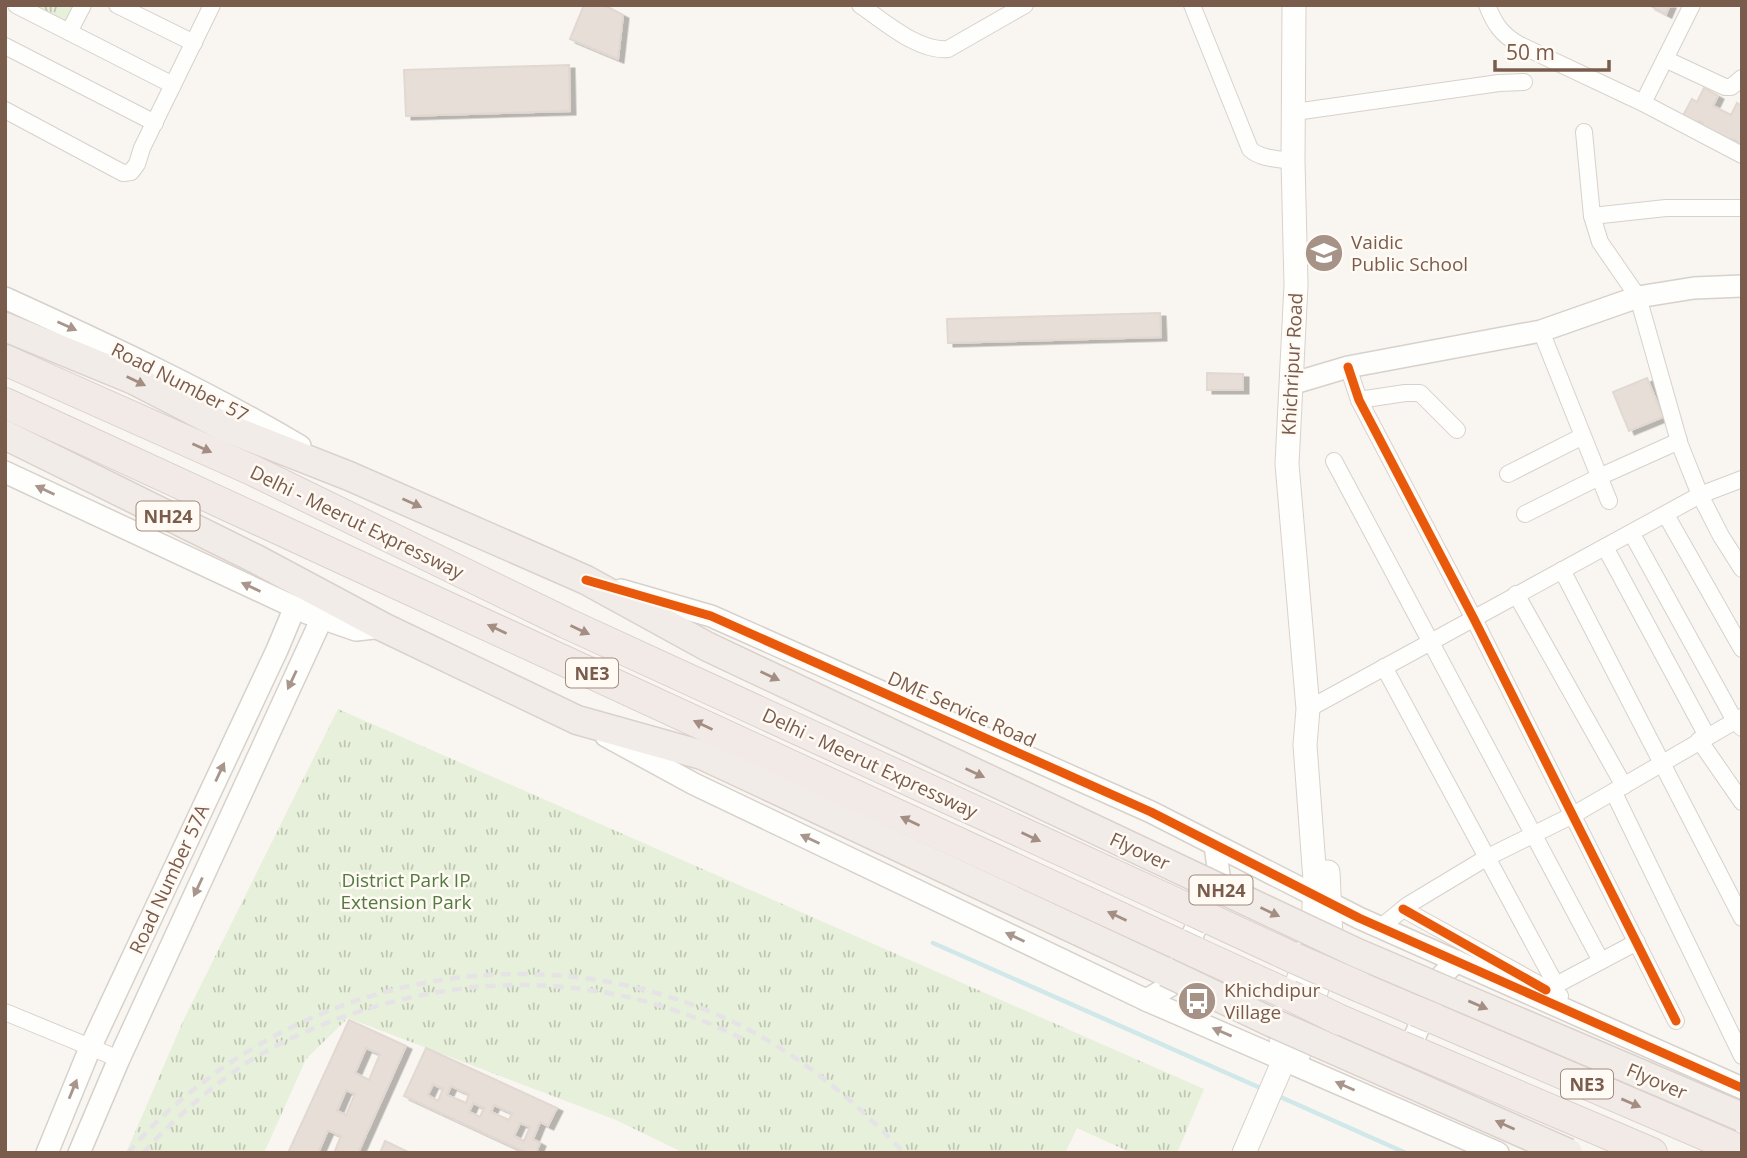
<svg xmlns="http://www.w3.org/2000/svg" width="1747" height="1158" font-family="'Open Sans',sans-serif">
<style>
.park{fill:url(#park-tufts)}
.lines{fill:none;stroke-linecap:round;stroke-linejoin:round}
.stream{stroke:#d0e8ea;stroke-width:4.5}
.building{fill:#e6ded7;stroke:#e2d8d2;stroke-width:2;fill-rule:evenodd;filter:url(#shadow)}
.minor-casing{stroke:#d7d1cb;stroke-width:18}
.tertiary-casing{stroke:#d7d1cb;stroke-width:24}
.secondary-casing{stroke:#d9d2cb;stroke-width:25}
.trunk-casing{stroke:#dad1cc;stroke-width:31}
.motorway-casing{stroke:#dad1cc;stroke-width:32}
.minor{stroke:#fefefd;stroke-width:16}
.tertiary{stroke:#fefefd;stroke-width:21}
.secondary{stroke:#fefefd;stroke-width:23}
.trunk{stroke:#f2ece8;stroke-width:28}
.motorway{stroke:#f2eae7;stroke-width:30}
.rail{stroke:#e6e3e7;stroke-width:4.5;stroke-dasharray:10 7;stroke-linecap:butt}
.trunk-bridge-casing{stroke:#dad1cc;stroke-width:31;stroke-linecap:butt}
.motorway-bridge-casing{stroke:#dad1cc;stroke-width:32;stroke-linecap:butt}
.trunk-bridge{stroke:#f2ece8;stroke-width:28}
.motorway-bridge{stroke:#f2eae7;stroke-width:30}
.cycleway-casing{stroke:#fffaf3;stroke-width:13}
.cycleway{stroke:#e8590c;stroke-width:9}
.oneway{fill:#a8958b}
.oneway2{fill:#a48e83}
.labels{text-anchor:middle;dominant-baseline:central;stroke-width:5;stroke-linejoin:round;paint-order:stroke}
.shield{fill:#fffaf3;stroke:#a28b7f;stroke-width:2}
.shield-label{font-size:18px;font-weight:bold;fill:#7a5c4d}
.poi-label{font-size:19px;fill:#7a5c4d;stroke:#fffaf3;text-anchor:start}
.street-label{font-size:19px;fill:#7a5c4d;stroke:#fffaf3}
.park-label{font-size:19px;fill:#537a41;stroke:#fffaf3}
</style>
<defs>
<pattern id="park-tufts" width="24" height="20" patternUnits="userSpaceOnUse" patternTransform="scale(1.75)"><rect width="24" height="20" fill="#e7f0db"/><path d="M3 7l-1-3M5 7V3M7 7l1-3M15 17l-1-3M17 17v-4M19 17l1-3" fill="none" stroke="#c0c6b4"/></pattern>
<filter id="shadow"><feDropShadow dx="5.5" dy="3.5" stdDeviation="0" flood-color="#0004"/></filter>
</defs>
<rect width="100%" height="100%" fill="#f9f5f0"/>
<!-- park -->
<g class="park">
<path d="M23,5H79L67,28Z"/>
<path d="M338,709L1204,1089L1177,1153H1132L1077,1128L1065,1153H684L616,1120L348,1018L306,1059L264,1153H126L184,1019Z"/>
</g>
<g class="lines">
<!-- stream -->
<g class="stream">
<path d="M933,943L1265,1090"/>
<path d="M1276,1095L1406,1153"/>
</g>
</g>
<!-- building -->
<g class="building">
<path d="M584,5H604L623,15L618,59L570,39Z"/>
<path d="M1649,5H1670L1666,14Z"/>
<path d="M569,65L570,111L406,116L404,70Z"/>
<path d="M1704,88L1718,96L1713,106L1731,115L1737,103L1742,106V153L1734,149L1737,141L1732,139L1729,146L1699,131L1703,123L1699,121L1695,128L1680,121L1692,99L1697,102Z"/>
<path d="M1160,313L1161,337L948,343L947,319Z"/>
<path d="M1207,373L1243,374V390H1207Z"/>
<path d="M1647,378L1663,417L1629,431L1613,392Z"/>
<path d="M349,1020L406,1046L358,1153H334L341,1136L328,1130L318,1153H288ZM366,1048L380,1054L369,1080L355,1073ZM346,1090L355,1094L346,1115L337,1111Z"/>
<path d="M426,1048L557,1108L548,1126L540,1122L533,1139L540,1143L536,1153H527L404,1096ZM433,1084L443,1089L438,1101L428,1095ZM451,1086L469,1094L466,1103L447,1095ZM473,1103L484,1108L480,1117L469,1112ZM494,1105L512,1113L509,1120L491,1112ZM520,1123L530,1127L524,1141L514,1136Z"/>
<path d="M385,1141L410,1153H380Z"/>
</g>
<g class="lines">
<!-- minor casing -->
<g class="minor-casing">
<g id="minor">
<path d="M16,5L173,85"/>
<path d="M117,5L194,43"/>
<path d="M860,5C884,21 918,52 948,49L1025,5"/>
<path d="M1192,5L1250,149C1260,159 1279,159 1293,161"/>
<path d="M1487,5C1494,23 1501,34 1518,44L1643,103L1742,155"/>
<path d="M69,32L83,5"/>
<path d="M5,46L155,123"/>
<path d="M1665,59L1725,87H1731L1742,78"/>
<path d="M1643,103L1692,5"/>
<path d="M5,110L123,173L131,172L137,164L142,148L212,5"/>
<path d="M1295,112L1499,83L1524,82"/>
<path d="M1584,132L1592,216L1600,242L1638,297L1680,445L1700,495L1721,536L1742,569"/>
<path d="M1592,216L1666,208H1742"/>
<path d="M1541,331L1609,501"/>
<path d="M1348,367L1359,400L1474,619L1676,1021"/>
<path d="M1359,400L1405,393H1420L1457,430"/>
<path d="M1334,461L1601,961"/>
<path d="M1508,474L1581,437"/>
<path d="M1525,514L1599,477L1679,441"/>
<path d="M1666,515L1742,649"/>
<path d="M1632,534L1735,721L1742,728"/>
<path d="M1605,547L1707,736"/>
<path d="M1562,570L1742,918"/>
<path d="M1516,594L1624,786"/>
<path d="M1384,667L1556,985"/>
<path d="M1308,709L1700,495L1742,479"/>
<path d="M1699,740L1742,802"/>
<path d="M1614,793L1742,1056"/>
<path d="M1403,909L1560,996"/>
<path d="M1381,927L1408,905L1486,858L1573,815L1742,717"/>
<path d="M1546,987L1556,985L1637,942"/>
<path d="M5,1012L119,1059"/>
</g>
</g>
<!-- tertiary casing -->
<g class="tertiary-casing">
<g id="tertiary">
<path d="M5,298C106,344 205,390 300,446"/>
<path d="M1291,384L1348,367L1541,331L1638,297L1694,288L1742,286"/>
<path d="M5,472L307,613L356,630L383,627"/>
<path d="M621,590L711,616L1151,812L1359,918L1742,1088"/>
<path d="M606,736L694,784L1146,1000L1498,1153"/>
<path d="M1146,1000L1170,986L1219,875L1215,845"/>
<path d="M1404,1061L1441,977L1456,961"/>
<path d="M47,1153L90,1048L277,650L295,607"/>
<path d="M79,1153L119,1059L322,618"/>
</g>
</g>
<!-- secondary casing -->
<g class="secondary-casing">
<g id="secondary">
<path d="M1299,1053L1331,938L1328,872"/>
<path d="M1244,1153L1284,1060L1281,1037L1313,931L1315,880L1305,745L1308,709L1287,464L1296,285L1293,161L1294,5"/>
</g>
</g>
<!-- trunk casing -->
<g class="trunk-casing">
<g id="trunk">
<path d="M5,327L134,380L227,428L349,476L586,580L708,647"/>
<path d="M5,435L256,559L383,627L577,720L702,755L1166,972"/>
</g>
</g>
<!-- motorway casing -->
<g class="motorway-casing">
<g id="motorway">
<path d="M5,360L254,471L566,623L1193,911"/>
<path d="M5,403L1178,944"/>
<path d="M1210,919L1294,958"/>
<path d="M1195,952L1289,995"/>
<path d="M1360,987L1416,1011"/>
<path d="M1433,1018L1742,1151"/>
<path d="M1340,1020L1401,1046"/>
<path d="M1418,1053L1652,1153"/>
</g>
</g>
<!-- minor -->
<use href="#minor" class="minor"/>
<!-- tertiary -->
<use href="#tertiary" class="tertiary"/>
<!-- secondary -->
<use href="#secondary" class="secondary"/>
<!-- trunk -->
<use href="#trunk" class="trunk"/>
<!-- motorway -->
<use href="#motorway" class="motorway"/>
<!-- rail -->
<g class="rail">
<path d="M128,1153C150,1126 178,1101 206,1080C344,975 529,944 693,1005C776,1035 844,1089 904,1153"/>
<path d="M143,1153C175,1118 211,1086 251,1060C277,1044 304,1032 332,1021C470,969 610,972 743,1039"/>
</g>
<!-- trunk-bridge casing -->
<g class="trunk-bridge-casing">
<g id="trunk-bridge">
<path d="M708,647L1357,953L1742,1117"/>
<path d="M1166,972L1273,1023L1568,1153"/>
</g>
</g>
<!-- motorway-bridge casing -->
<g class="motorway-bridge-casing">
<g id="motorway-bridge">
<path d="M1193,911L1210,919"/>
<path d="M1178,944L1195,952"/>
<path d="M1294,958L1360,987"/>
<path d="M1289,995L1340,1020"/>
<path d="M1416,1011L1433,1018"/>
<path d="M1401,1046L1418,1053"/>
</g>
</g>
<!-- trunk-bridge -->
<use href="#trunk-bridge" class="trunk-bridge"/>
<!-- motorway-bridge -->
<use href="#motorway-bridge" class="motorway-bridge"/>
<!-- cycleway casing -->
<g class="cycleway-casing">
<g id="cycleway">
<path d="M1348,367L1359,400L1474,619L1676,1021"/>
<path d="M586,580L711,616L1151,812L1359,918L1742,1088"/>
<path d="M1403,909L1546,990"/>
</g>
</g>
<!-- cycleway -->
<use href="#cycleway" class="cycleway"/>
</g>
<!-- one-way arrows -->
<defs><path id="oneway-solid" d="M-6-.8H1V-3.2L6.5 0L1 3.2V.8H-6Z" transform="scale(1.75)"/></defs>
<g class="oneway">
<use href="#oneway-solid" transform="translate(67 326) rotate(24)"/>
<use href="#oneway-solid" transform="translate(45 490) rotate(-155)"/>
<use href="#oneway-solid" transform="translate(251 587) rotate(-155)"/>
<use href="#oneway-solid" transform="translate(292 680) rotate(115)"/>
<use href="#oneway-solid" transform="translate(220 772) rotate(-65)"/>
<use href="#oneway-solid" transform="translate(810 839) rotate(-155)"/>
<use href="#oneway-solid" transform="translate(198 887) rotate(115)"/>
<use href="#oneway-solid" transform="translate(1015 937) rotate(-155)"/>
<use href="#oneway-solid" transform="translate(1222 1032) rotate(-157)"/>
<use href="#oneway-solid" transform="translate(1345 1086) rotate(-156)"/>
<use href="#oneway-solid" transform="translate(73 1089) rotate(-68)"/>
</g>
<g class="oneway2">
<use href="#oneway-solid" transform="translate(136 381) rotate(26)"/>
<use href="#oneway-solid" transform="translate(202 448) rotate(24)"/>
<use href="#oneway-solid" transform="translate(412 503) rotate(24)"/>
<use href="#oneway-solid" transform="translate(497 629) rotate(-155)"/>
<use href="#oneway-solid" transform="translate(580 630) rotate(25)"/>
<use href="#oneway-solid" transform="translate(770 676) rotate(25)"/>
<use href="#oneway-solid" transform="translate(703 725) rotate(-155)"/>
<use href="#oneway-solid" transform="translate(975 773) rotate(25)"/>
<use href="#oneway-solid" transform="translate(910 821) rotate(-155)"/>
<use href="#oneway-solid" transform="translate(1031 837) rotate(25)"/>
<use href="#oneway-solid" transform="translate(1270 912) rotate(25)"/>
<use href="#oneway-solid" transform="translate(1117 916) rotate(-155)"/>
<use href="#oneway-solid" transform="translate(1478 1005) rotate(23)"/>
<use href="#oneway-solid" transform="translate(1631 1103) rotate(23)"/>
<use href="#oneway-solid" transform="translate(1505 1125) rotate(-156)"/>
</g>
<!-- icons -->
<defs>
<g id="school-disc" transform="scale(2.0125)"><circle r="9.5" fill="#a69286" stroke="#fffaf3"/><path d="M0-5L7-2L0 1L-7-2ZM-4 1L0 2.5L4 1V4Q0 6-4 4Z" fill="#fff"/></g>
<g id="bus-disc" transform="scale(2.0125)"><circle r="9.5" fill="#a69286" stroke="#fffaf3"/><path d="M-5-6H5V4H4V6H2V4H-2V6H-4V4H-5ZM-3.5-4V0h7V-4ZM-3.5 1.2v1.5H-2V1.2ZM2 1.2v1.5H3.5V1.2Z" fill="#fff"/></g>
</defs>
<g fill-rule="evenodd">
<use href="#school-disc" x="1324" y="253"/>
<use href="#bus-disc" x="1197" y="1001"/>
</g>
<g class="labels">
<!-- shield labels -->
<g class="shield">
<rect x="136.5" y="501.5" width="63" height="29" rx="5"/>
<rect x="566" y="658.5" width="52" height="29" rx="5"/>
<rect x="1189.5" y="875.5" width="63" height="29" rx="5"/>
<rect x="1561" y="1069.5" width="52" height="29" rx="5"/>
</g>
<g class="shield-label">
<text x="168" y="516">NH24</text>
<text x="592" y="673">NE3</text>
<text x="1221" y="890">NH24</text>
<text x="1587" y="1084">NE3</text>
</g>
<!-- poi labels -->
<g class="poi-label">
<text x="1351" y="242">Vaidic<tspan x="1351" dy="22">Public School</tspan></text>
<text x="1224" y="990">Khichdipur<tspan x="1224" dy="22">Village</tspan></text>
</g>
<!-- street labels -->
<g class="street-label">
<text transform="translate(1292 364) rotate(-87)">Khichripur Road</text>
<text transform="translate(180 382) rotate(27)">Road Number 57</text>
<text transform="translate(357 522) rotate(26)">Delhi - Meerut Expressway</text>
<text transform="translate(962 709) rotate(24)">DME Service Road</text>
<text transform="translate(870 763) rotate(25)">Delhi - Meerut Expressway</text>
<text transform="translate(1140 851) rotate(25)">Flyover</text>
<text transform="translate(169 879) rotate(-65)">Road Number 57A</text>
<text transform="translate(1657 1081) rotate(23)">Flyover</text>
</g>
<!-- park labels -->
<g class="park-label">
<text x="406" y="880">District Park IP<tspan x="406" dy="22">Extension Park</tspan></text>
</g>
</g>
<!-- border -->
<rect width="1747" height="1158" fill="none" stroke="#7a5c4d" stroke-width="14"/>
<!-- scale -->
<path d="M1495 60v10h114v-10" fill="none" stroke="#7a5c4d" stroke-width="3.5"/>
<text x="1506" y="60" font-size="21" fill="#7a5c4d" stroke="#fffaf3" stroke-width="5" paint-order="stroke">50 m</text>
</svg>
